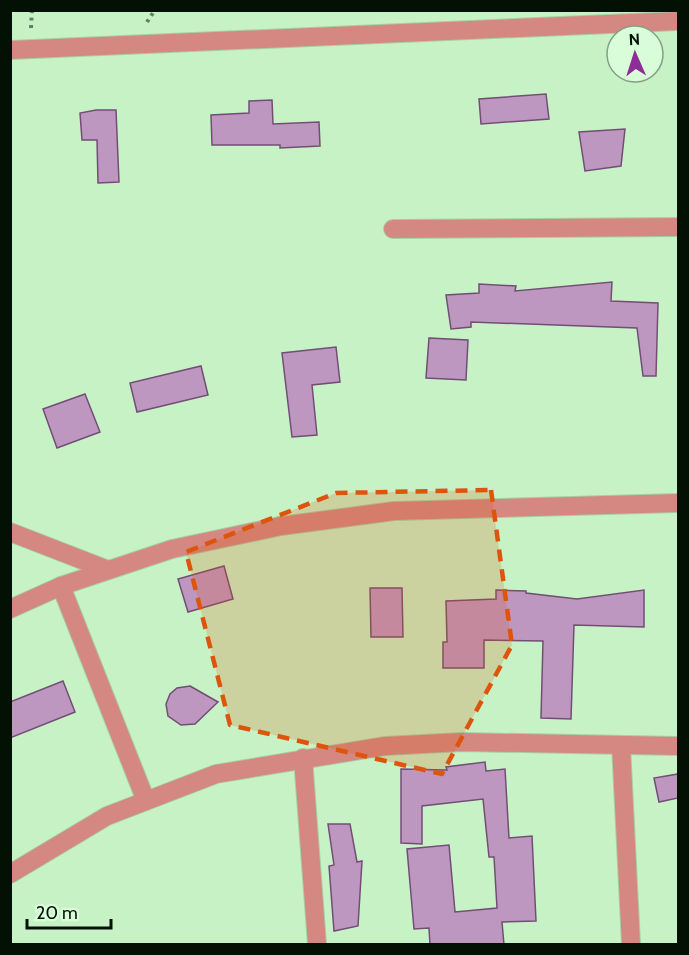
<svg xmlns="http://www.w3.org/2000/svg" width="689" height="955" font-family="Cabin,sans-serif">
<style>
.building{fill:#be97c1;stroke:#724e75;stroke-width:1.5}
.lines{fill:none;stroke-linecap:round;stroke-linejoin:round}
.minor-casing{stroke:#a8cea7;stroke-width:20}
.path{stroke:#637f63;stroke-width:4;stroke-dasharray:3 4.5;stroke-linecap:butt}
.minor{stroke:#d58781;stroke-width:18}
.marked{fill:#dd550c;fill-opacity:0.2;stroke:#dd550c;stroke-width:4.5;stroke-dasharray:12 8;stroke-linejoin:round}
</style>
<rect width="100%" height="100%" fill="#c7f2c6"/>
<!-- building -->
<g class="building">
<path d="M546,94L549,119L481,124L479,99Z"/>
<path d="M272,100L273,124L319,122L320,146L280,148V145H212L211,115L249,113V101Z"/>
<path d="M96,110H116L119,182L98,183L97,140H82L80,113Z"/>
<path d="M625,129L621,166L585,171L579,132Z"/>
<path d="M612,282L611,301L658,303L656,376H643L637,328L471,322V327L451,329L446,295L479,293V284L516,286L515,291Z"/>
<path d="M429,338L468,340L466,380L426,378Z"/>
<path d="M336,347L340,382L312,385L317,435L292,437L282,353Z"/>
<path d="M201,366L208,395L137,412L130,383Z"/>
<path d="M85,394L100,432L57,448L43,409Z"/>
<path d="M224,566L233,599L188,612L178,579Z"/>
<path d="M370,588H402L403,637H371Z"/>
<path d="M496,590L526,591V593L577,599L644,590V627L574,625L571,719L541,718L543,641L484,640V668H443V642H447L446,601L496,599Z"/>
<path d="M63,681L75,712L10,738V702Z"/>
<path d="M190,686L218,702L195,724L181,725L168,716L166,704L170,694L177,688Z"/>
<path d="M485,762L486,771L505,769L509,838L532,836L536,921L502,922L504,945H430L429,928L414,929L407,849L449,845L455,912L497,908L494,857H489L483,799L422,806V844L401,843V769L447,770L446,767Z"/>
<path d="M678,774V798L659,802L654,778Z"/>
<path d="M328,824H350L357,862L362,861L358,926L334,931L329,866L334,865Z"/>
</g>
<g class="lines">
<!-- minor casing -->
<g class="minor-casing">
<g id="minor">
<path d="M10,50L678,21"/>
<path d="M393,229L678,227"/>
<path d="M10,532L108,570"/>
<path d="M61,586L146,801"/>
<path d="M10,609L61,586L172,549L281,526L394,511L678,503"/>
<path d="M621,745L631,944"/>
<path d="M303,758L317,944"/>
<path d="M10,874L107,816L216,774L385,746L462,742L678,746"/>
</g>
</g>
<!-- path -->
<g class="path">
<path d="M147,22L155,10"/>
<path d="M31,28L32,10"/>
</g>
<!-- minor -->
<use href="#minor" class="minor"/>
</g>
<!-- marked area -->
<path class="marked" d="M491,490L512,645L442,774L230,725L186,552L336,493Z"/>
<!-- border -->
<rect width="689" height="955" fill="none" stroke="#031104" stroke-width="24"/>
<!-- north arrow -->
<g transform="translate(635 54) rotate(357)"><circle r="28" fill="#dafdd9" stroke="#849f84" stroke-width="1.5"/>
<path d="M0-4.5L10 22L0 15L-10 22Z" fill="#8d2d96"/>
<text y="-9" font-size="16" font-weight="bold" text-anchor="middle" fill="#031104">N</text>
</g>
<!-- scale -->
<path d="M27 919v9h84v-9" fill="none" stroke="#031104" stroke-width="3"/>
<text x="36" y="919" font-size="18" fill="#031104" stroke="#dafdd9" stroke-width="4.5" paint-order="stroke">20 m</text>
</svg>
